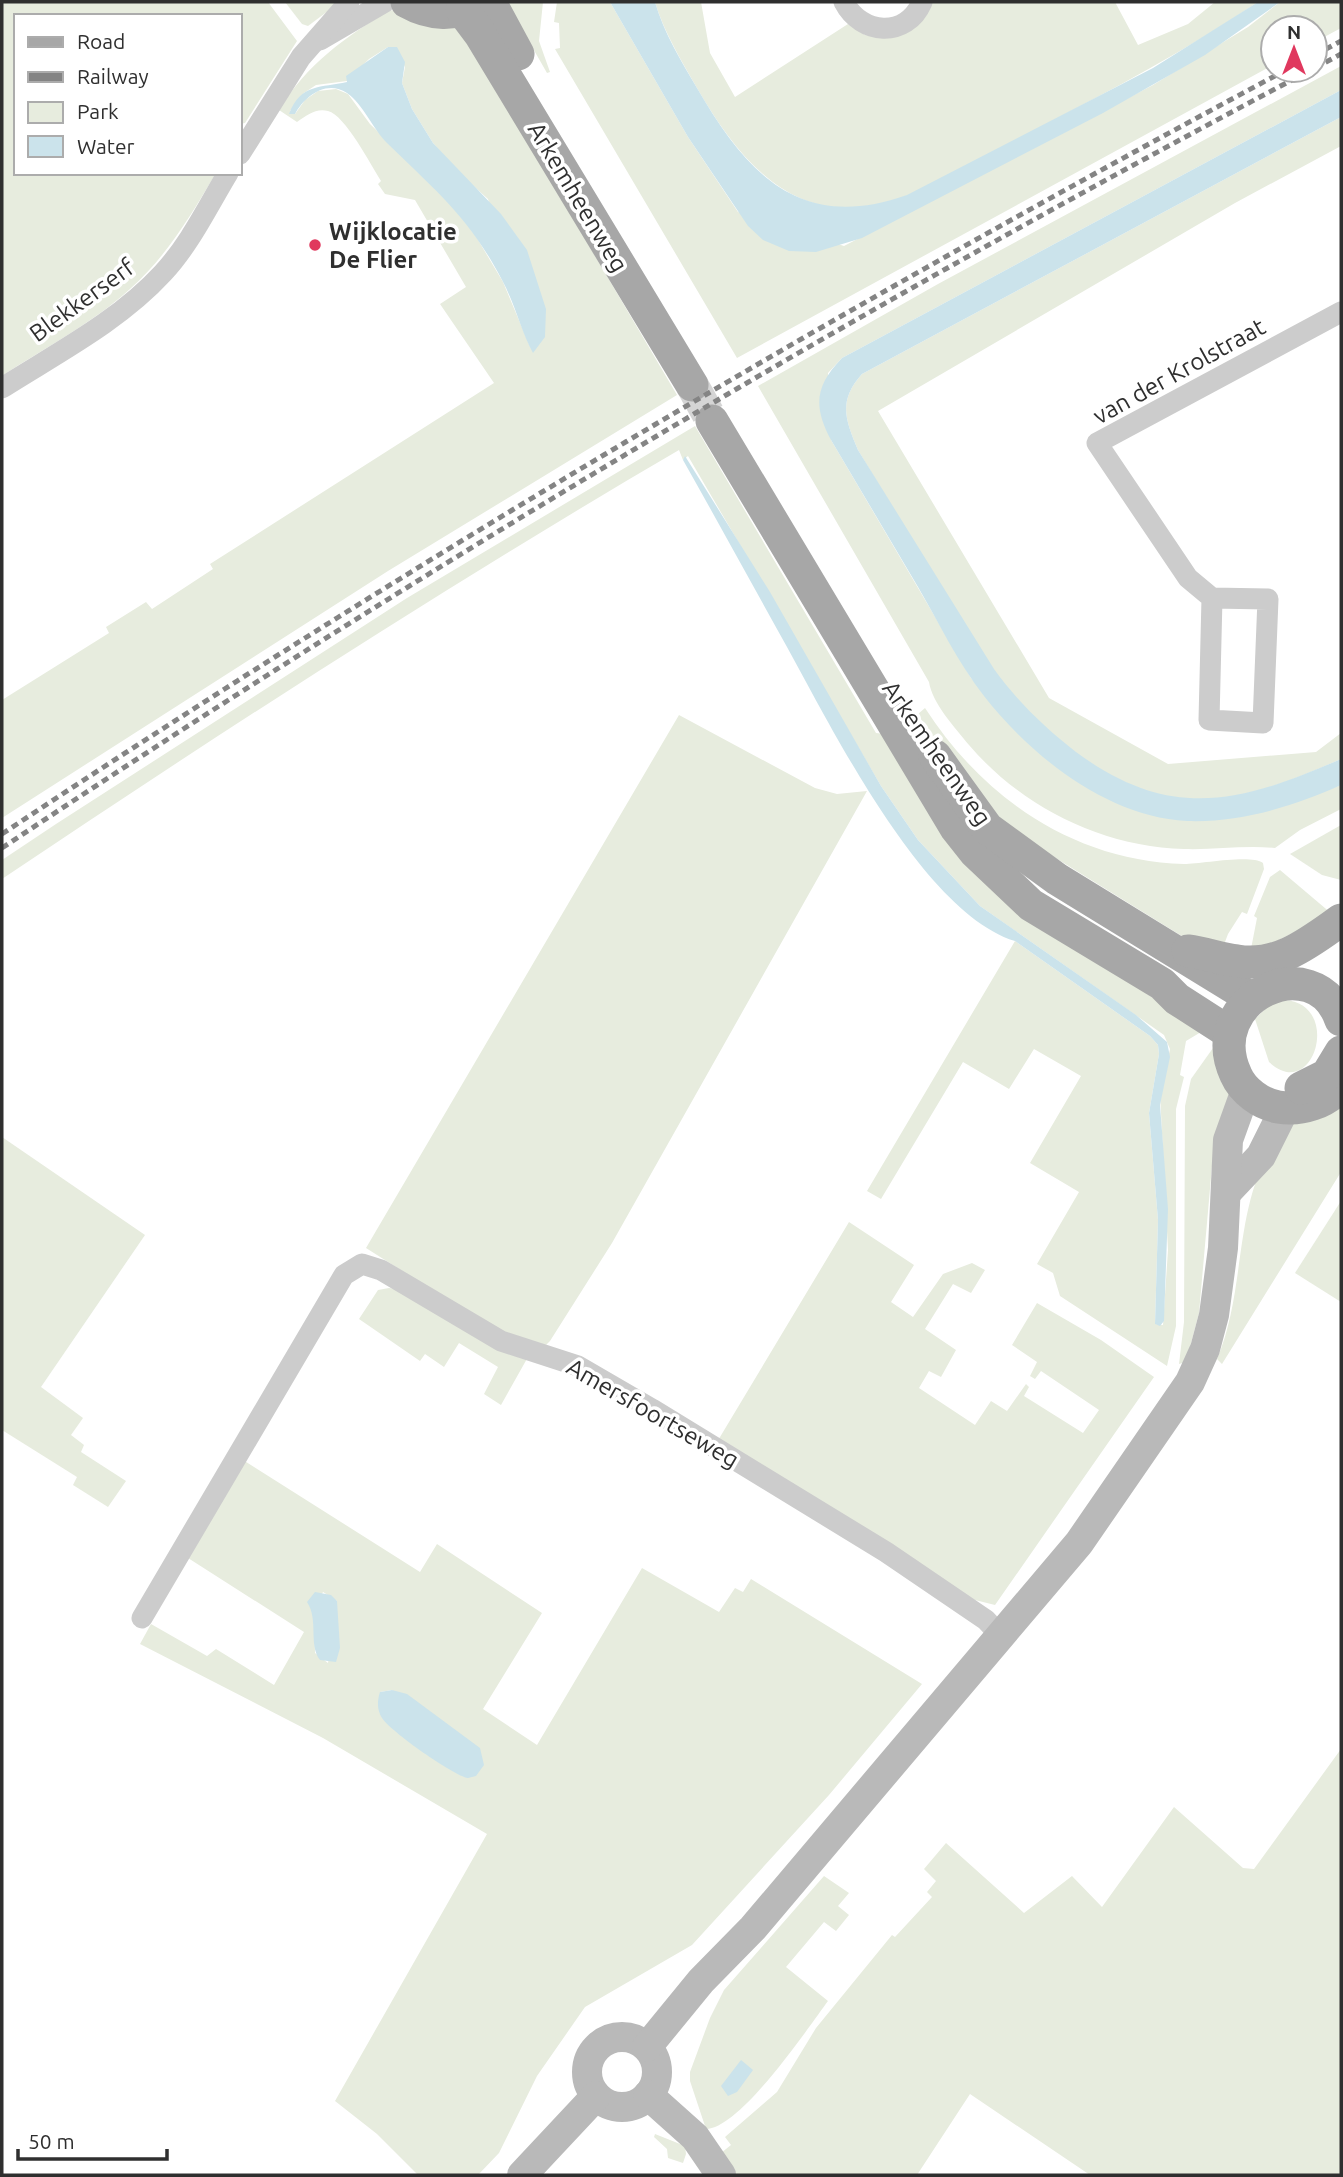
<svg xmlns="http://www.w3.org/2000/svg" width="1343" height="2177" font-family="Ubuntu,sans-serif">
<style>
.green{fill:#e7ecde;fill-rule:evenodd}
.water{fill:#cbe3eb}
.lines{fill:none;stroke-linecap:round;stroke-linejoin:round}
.primary-tunnel{stroke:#d5d5d5;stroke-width:33;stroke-dasharray:33 17;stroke-linecap:butt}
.street{stroke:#ccc;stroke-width:21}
.secondary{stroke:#b9b9b9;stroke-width:30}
.primary{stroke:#a7a7a7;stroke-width:33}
.rail{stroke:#848484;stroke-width:5;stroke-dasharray:7 5;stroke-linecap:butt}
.poi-dot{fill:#e0385e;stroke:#fff;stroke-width:2.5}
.labels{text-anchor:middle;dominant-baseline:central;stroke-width:7;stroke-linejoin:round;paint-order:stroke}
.street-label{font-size:24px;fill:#2f2f2f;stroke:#fff}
.poi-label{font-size:24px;font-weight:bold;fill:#2f2f2f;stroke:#fff;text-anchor:start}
</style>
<rect width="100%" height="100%" fill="#fff"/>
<!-- green -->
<g class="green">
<path d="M2,2H268L297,41L245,123L240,124V16H16V173H216C191,215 167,256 130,289C93,323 44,348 2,376Z"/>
<path d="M285,2H340L308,26L302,24Z"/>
<path d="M501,2H543L539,41L550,72L547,73L523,31Z"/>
<path d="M557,2H610L688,137L738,212L844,246L1153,85L1248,27L1280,2H1341V28L1315,42V28H1273V65L737,358L555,49L560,48L559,23L554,22Z"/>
<path d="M655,2H701L710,53L735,97L848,24L865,35L885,38L931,2H1115L1138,45L1188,24L1215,2H1258C1187,50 1113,89 1037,129C988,154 937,189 884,203C792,228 737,157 697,88C681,60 664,32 655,2Z"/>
<path d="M390,10L450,21L478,57L677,395L388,571L2,818V700L109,633L106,627L146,602L152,609L213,569L210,564L494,383L440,304L466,287L415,200L385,194L378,184L381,181C371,165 345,115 328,111C316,108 307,115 297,122L279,110C307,64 345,37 390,10ZM388,47L395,48L405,67L402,83L412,109L433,143L459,173L488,199L531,349L503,282L471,228L439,190L370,124L348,94L336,89L318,91L305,100L295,114L290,111L304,93L316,85L347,81L369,59Z"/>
<path d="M1341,66V90L842,358L828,373L831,440L971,678L1020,735L1066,774L1091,789L1251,813L1284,806L1341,785V809L1300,830L1275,848C1244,845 1215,850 1184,849C1102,847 1022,807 969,745C956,729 932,703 929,682L758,386L938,284Z"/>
<path d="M1341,117V146L1235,203L878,411L1049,698L1168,764L1316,752L1341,733V759C1291,781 1234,805 1178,799C1118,792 1048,739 1011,693C986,663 967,628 947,595C917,547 887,499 858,450C845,419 838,401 862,374Z"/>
<path d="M695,426L876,733L885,734L1067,937L1201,1032L1186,1041L1180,1075L1184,1077L1176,1109V1326L1167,1366L1060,1296L1053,1273L1037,1264L1079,1192L1030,1163L1081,1076L1034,1049L1009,1089L963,1062L881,1199L867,1191L1015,941L1150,1036L1158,1045L1159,1054L1149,1113L1158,1220L1155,1324L1163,1325L1168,1250L1160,1094L1170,1049L1164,1035L980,906L918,840L881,786L688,456L683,460L679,450C448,585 224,730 2,879V860L56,824L407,598Z"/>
<path d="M925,708C983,798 1074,861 1184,864C1201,864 1251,854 1263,863L1264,869L1247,914L1242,912L1228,934L1222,950L1185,938L991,818L950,769L918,714Z"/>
<path d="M679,715L815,788L837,794L867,791L612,1243L550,1341L546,1345L500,1333L366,1248Z"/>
<path d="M1341,825V880L1322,875L1290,854Z"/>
<path d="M1280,870L1332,914L1250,954L1257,918L1254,916L1270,877Z"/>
<path d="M1284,1000C1343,1003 1314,1104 1269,1062L1255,1019L1268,1006Z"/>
<path d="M1213,1048L1231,1088L1212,1166L1199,1313L1186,1362L1179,1364L1184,1322L1185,1106L1191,1079Z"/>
<path d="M1341,1096V1172L1222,1364L1217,1359C1249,1284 1230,1196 1285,1128C1295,1117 1327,1104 1341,1096Z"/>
<path d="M2,1137L145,1235L41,1387L83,1418L71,1435L84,1445L81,1452L126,1481L108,1507L73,1485L77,1477L2,1430Z"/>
<path d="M1341,1201V1302L1295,1273Z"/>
<path d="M849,1222L914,1265L891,1302L913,1317L943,1274L972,1263L985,1270L971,1293L953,1284L925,1329L956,1350L941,1377L929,1371L919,1388L975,1425L991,1401L1007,1411L1026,1384L1029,1387L1024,1396L1083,1433L1099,1410L1041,1371L1035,1379L1030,1376L1037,1362L1012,1345L1037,1303L1101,1340L1154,1377L995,1605L967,1598L717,1442Z"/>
<path d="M389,1288L404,1290L528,1357L501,1405L484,1394L498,1367L459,1343L444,1367L425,1354L420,1361L359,1319L378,1290Z"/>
<path d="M243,1460L420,1572L437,1544L542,1613L483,1709L537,1745L642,1568L719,1612L735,1588L743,1592L751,1579L922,1684L829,1795L692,1945L585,2007L537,2076L499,2153L478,2175H418L377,2134L335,2101L487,1834L323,1738L140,1644L151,1624L207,1656L216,1649L274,1685L304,1632L188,1558ZM323,1592L337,1601L328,1663L315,1653L314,1610ZM392,1690L484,1765L380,1692Z"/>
<path d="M1341,1749V2175H1090L970,2094L917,2175H735L721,2153L731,2145L725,2137L777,2092L816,2028L892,1935L895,1937L932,1897L927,1892L936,1881L924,1869L946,1843L1024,1913L1072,1876L1102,1907L1174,1807L1243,1868L1254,1869Z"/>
<path d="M824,1876L849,1893L838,1906L849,1915L836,1931L824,1922L786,1967L828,2001C808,2028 740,2129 706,2129L690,2081V2072L710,2018L724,1990Z"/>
<path d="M655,2134L685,2146L686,2154L683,2163L668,2158L667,2149L654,2137Z"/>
</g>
<!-- water -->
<g class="water">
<path d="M610,2H655C664,33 681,61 697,88C747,174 800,233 907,195L1153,68L1258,2H1280L1205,55L1103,113L862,238L816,252L789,251L763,240L748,226L688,137Z"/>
<path d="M388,47H397L405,62L402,83L412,109L433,143L501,214L527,250L546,309L545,337L533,353C521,331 515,304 502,280C469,217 436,191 387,143C373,129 363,104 347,93C326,79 304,97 295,114H289C301,83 321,88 347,82L346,76Z"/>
<path d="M1341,90V117L862,374C838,401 845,419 858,450L994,669C1017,701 1045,728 1076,752C1171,822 1240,803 1341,759V785C1295,806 1239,823 1187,821C1107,817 1031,756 984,696C958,663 939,623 918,587C889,538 860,489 831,440C813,406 815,386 842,358Z"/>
<path d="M685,456L770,592L881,786L918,840L980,906L1136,1015L1167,1042L1170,1057L1160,1105L1168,1209L1164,1321L1160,1326L1155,1324L1158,1220L1149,1113L1159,1054L1158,1045L1150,1036L1015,941C923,913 832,728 787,647C752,584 718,522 683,460Z"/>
<path d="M315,1592L331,1595L337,1601L340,1648L336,1662L320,1660C308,1644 319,1620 307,1602Z"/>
<path d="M392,1690L407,1694L480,1748L484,1765L476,1776L468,1778C454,1776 390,1731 382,1718C377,1710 377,1701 380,1692Z"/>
<path d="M741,2060L753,2070L737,2092L728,2096L721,2086Z"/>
</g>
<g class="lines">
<!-- primary-tunnel -->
<path class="primary-tunnel" d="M692,385L712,421"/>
<!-- street -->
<g class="street">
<path d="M844,2C861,35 906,39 922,2"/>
<path d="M320,40L385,2"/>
<path d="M240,154L301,57L349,2"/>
<path d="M2,388C57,353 119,321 163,273C190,244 208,206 228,173"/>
<path d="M1212,598L1209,720L1263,723L1268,599L1212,598L1188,578L1097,443L1341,312"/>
<path d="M142,1618L344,1275L362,1264L381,1270L501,1341L578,1366L652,1409L886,1552L986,1620L1000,1635"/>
</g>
<!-- secondary -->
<g class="secondary">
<path d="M1228,1191L1261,1156L1285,1108"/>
<circle cx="622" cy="2072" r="35"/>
<path d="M647,2047L701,1981L753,1928L1079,1543L1190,1382L1205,1349L1214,1315L1223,1248L1228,1140L1246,1090"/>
<path d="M648,2095L695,2137L721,2175"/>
<path d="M522,2175L596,2096"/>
</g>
<!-- primary -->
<g class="primary">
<path d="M407,2C430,15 456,17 479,2"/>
<path d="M490,2L518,54"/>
<path d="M462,10L480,34L692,385"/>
<path d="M712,421L956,828L975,852L1031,905L1162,984L1177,999L1230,1033"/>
<path d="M935,756L987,828L1057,879L1251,998"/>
<path d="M1188,951C1205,953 1220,959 1237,961C1278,968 1310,942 1341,920"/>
<path d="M1341,1020C1315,945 1200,998 1236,1075C1243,1091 1261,1104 1278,1107C1301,1111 1326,1103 1341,1085"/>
<path d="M1301,1088L1327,1075L1341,1052"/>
</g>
<!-- rail -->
<g class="rail">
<path d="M1315,55L1341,41"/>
<path d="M1315,68L1341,54"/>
<path d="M2,834C417,558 846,305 1286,70"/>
<path d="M2,848C425,566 861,307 1311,70"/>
</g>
</g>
<!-- markers -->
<circle class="poi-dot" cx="315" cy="245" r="7"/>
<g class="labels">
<!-- street labels -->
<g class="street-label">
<text transform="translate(578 197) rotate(59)">Arkemheenweg</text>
<text transform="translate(82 300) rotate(-36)">Blekkerserf</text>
<text transform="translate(1179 371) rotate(-29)">van der Krolstraat</text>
<text transform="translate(937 753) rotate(55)">Arkemheenweg</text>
<text transform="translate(653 1413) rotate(30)">Amersfoortseweg</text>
</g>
<!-- poi labels -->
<g class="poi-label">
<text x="329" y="231">Wijklocatie<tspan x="329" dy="28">De Flier</tspan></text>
</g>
</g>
<!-- border -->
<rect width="1343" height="2177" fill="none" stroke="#2f2f2f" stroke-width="7"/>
<!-- legend -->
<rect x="14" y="14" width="228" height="161" fill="#ffffff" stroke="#acacac" stroke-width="2"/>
<rect x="28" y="37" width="35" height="10" fill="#a7a7a7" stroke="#acacac" stroke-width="2"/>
<text x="77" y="49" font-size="21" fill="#2f2f2f">Road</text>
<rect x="28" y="72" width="35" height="10" fill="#848484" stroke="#acacac" stroke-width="2"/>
<text x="77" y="84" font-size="21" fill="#2f2f2f">Railway</text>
<rect x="28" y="102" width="35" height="21" fill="#e7ecde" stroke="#acacac" stroke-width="2"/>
<text x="77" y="119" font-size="21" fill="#2f2f2f">Park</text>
<rect x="28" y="136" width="35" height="21" fill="#cbe3eb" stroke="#acacac" stroke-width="2"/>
<text x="77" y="154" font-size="21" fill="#2f2f2f">Water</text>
<!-- north arrow -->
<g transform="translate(1294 49)"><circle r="33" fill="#ffffff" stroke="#acacac" stroke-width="2"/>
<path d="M0-5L12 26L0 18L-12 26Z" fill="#e0385e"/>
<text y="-10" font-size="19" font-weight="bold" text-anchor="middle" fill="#2f2f2f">N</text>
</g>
<!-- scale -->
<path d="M18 2149v10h149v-10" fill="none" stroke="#2f2f2f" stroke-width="3.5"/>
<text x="28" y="2149" font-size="21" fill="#2f2f2f" stroke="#ffffff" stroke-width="5" paint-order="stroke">50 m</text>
</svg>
